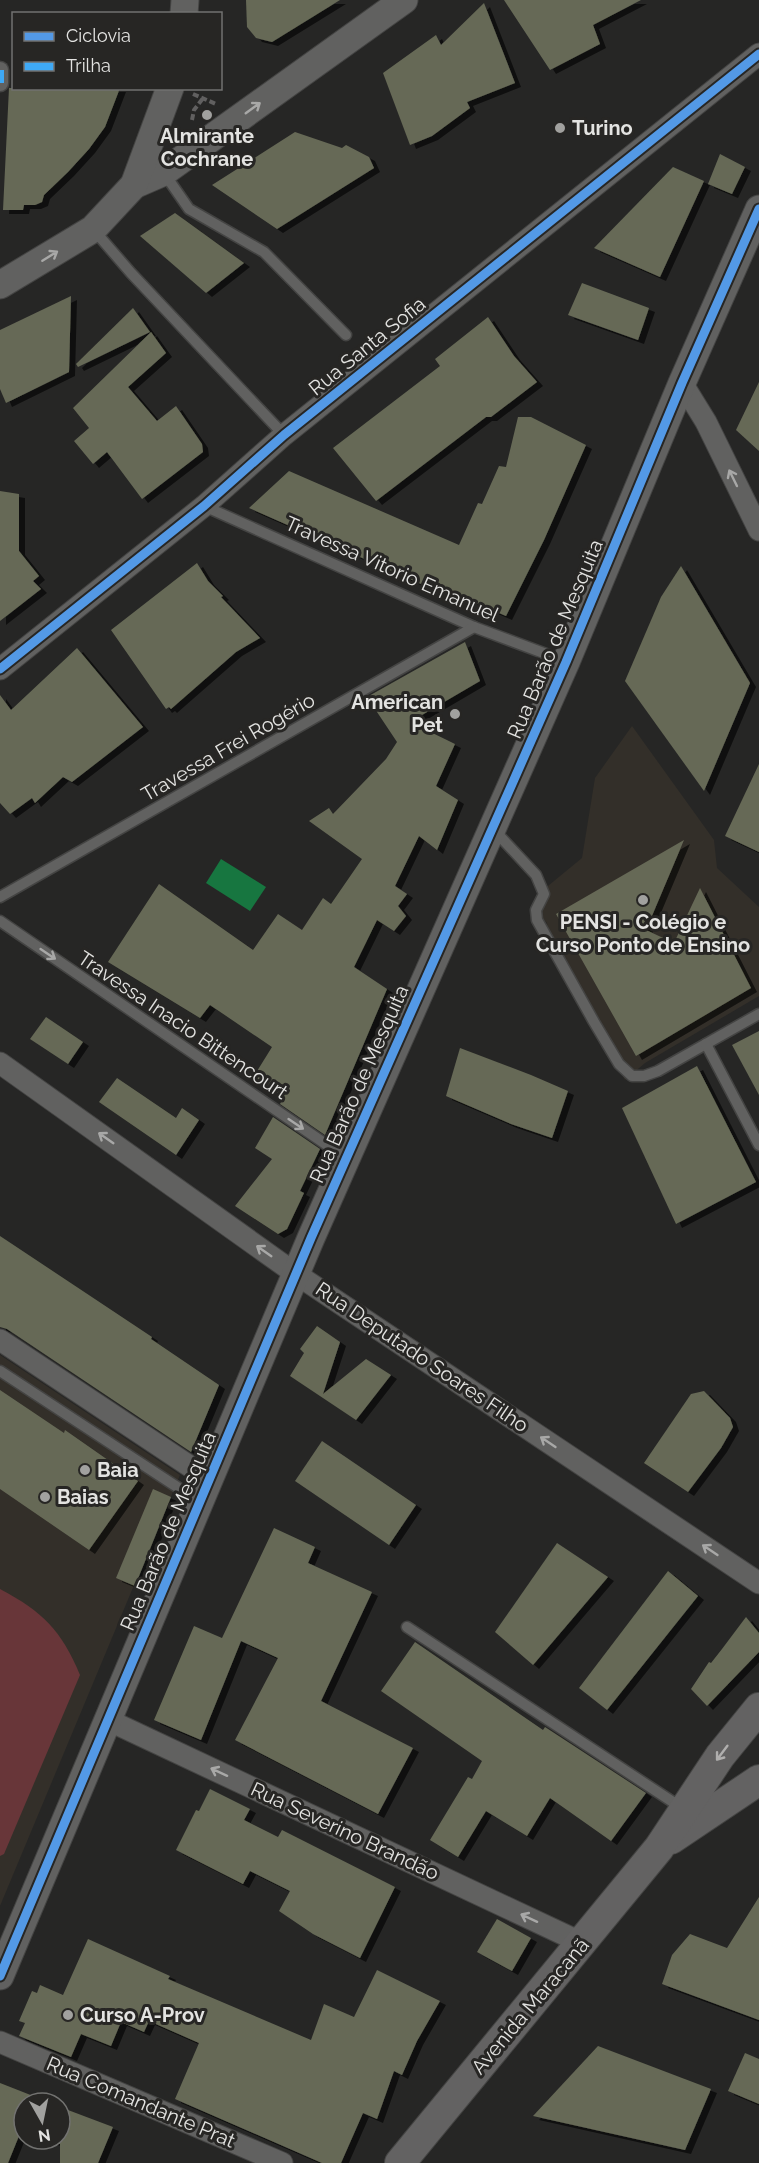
<svg xmlns="http://www.w3.org/2000/svg" width="759" height="2163" font-family="Raleway,sans-serif">
<style>
.built{fill:#332f29}
.green{fill:#683639}
.water{fill:#177640}
.building{fill:#666956;filter:url(#shadow)}
.lines{fill:none;stroke-linecap:round;stroke-linejoin:round}
.service-casing{stroke:#444443;stroke-width:13}
.pedestrian-casing{stroke:#444443;stroke-width:19}
.minor-casing{stroke:#444443;stroke-width:23}
.tertiary-casing{stroke:#444443;stroke-width:29}
.secondary-casing{stroke:#444443;stroke-width:32}
.path{stroke:#616060;stroke-width:4;stroke-dasharray:6 3;stroke-linecap:butt}
.service{stroke:#616160;stroke-width:10}
.pedestrian{stroke:#616160;stroke-width:16}
.minor{stroke:#616160;stroke-width:21}
.tertiary{stroke:#616160;stroke-width:27}
.secondary{stroke:#636262;stroke-width:30}
.quiet{stroke:#3fa9f5;stroke-width:8;stroke-dasharray:15 8;stroke-linecap:butt}
.cycleway-casing{stroke:#272624;stroke-width:13}
.cycleway{stroke:#5399e6;stroke-width:9}
.oneway{stroke:#a8a8a7}
.oneway2{stroke:#b0afae}
.poi-dot{fill:#a1a19f;stroke:#272624;stroke-width:2}
.labels{text-anchor:middle;dominant-baseline:central;stroke-width:6;stroke-linejoin:round;paint-order:stroke}
.poi-label{font-size:20px;font-weight:bold;fill:#e3e3e1;stroke:#272624;text-anchor:start}
.street-label{font-size:20px;fill:#e3e3e1;stroke:#272624}
</style>
<defs>
<filter id="shadow"><feDropShadow dx="6" dy="4" stdDeviation="0" flood-color="#0009"/></filter>
</defs>
<rect width="100%" height="100%" fill="#262625"/>
<!-- built -->
<g class="built">
<path d="M632,726L714,840L717,868L759,907V996L645,1063L625,1080L557,963L561,944L548,936L547,923L532,905L537,895L582,858L595,778Z"/>
<path d="M0,1355L180,1475L0,1906Z"/>
</g>
<!-- green -->
<path class="green" d="M0,1589C43,1612 61,1630 80,1675L4,1854L0,1856Z"/>
<!-- water -->
<path class="water" d="M221,859L266,887L250,911L206,883Z"/>
<!-- building -->
<g class="building">
<path d="M246,0H340L272,42L256,38L247,27Z"/>
<path d="M504,0H641L593,25L600,44L550,70Z"/>
<path d="M484,3L515,83L467,102L470,108L432,136L410,145L383,73L436,35L441,45Z"/>
<path d="M9,88H120L105,127L89,149L68,172L44,195L42,202L35,205H24L23,210H3Z"/>
<path d="M295,132L342,148L346,145L369,157L374,168L277,229L212,185Z"/>
<path d="M720,154L745,167L732,194L708,184Z"/>
<path d="M673,167L704,181L660,277L594,248Z"/>
<path d="M175,213L244,263L206,293L140,236Z"/>
<path d="M582,283L649,308L638,340L568,315Z"/>
<path d="M71,296L69,372L6,403L0,389V330Z"/>
<path d="M133,308L150,332L78,367L76,364Z"/>
<path d="M488,317L514,356L537,382L491,417H486L376,501L333,448L440,366L435,359Z"/>
<path d="M151,332L166,353L128,387L157,421L176,406L202,444L203,452L142,499L107,452L93,464L74,441L89,428L73,408Z"/>
<path d="M759,382V451L736,430Z"/>
<path d="M518,417H531L586,445L544,540L506,616L429,583L428,587L249,508L289,471L459,545L478,503L482,504L499,466L506,467Z"/>
<path d="M0,491L19,494V551L39,576L33,581L41,589L0,621Z"/>
<path d="M197,563L208,581L223,596L221,597L260,638L236,652L171,709L169,707L166,709L111,630Z"/>
<path d="M681,566L750,683L704,791L625,681L661,597Z"/>
<path d="M465,642L480,681L410,722L455,744L436,786L458,800L437,850L419,836L395,886L407,894L398,906L406,916L394,931L377,920L354,967L387,989L325,1135L280,1104L283,1098L254,1076L272,1047L210,1005L200,1018L108,962L159,884L253,950L278,914L302,930L323,898L331,904L362,859L309,821L329,808L333,814L386,759L397,742L367,697Z"/>
<path d="M77,648L143,727L72,782L63,777L35,803L32,798L10,814L0,803V695L11,710Z"/>
<path d="M759,764V852L725,836Z"/>
<path d="M684,840L646,930L674,943L700,888L751,988L636,1056L556,914Z"/>
<path d="M46,1017L83,1042L68,1064L30,1039Z"/>
<path d="M759,1031V1095L732,1045Z"/>
<path d="M460,1048L531,1075L568,1091L552,1138L511,1124L446,1096Z"/>
<path d="M697,1066L756,1182L676,1224L622,1108Z"/>
<path d="M117,1078L176,1118L182,1108L199,1120L176,1155L99,1102Z"/>
<path d="M273,1117L320,1149L300,1191L304,1193L287,1229L278,1234L235,1206L272,1159L255,1148Z"/>
<path d="M0,1236L152,1337L151,1339L219,1385L191,1452L7,1329L0,1327Z"/>
<path d="M317,1326L340,1342L323,1394L366,1359L391,1375L356,1420L290,1376L304,1353L300,1349Z"/>
<path d="M0,1390L64,1433L65,1430L138,1481L89,1550L0,1489Z"/>
<path d="M704,1391L730,1418L733,1427L721,1448L688,1492L644,1463L691,1394Z"/>
<path d="M322,1441L416,1505L389,1545L295,1481Z"/>
<path d="M153,1489L171,1497L135,1586L116,1578Z"/>
<path d="M274,1528L315,1547L308,1563L372,1592L321,1701L413,1748L378,1814L235,1740L278,1658L241,1641L201,1740L154,1720L194,1626L222,1638Z"/>
<path d="M557,1543L608,1577L533,1665L495,1632Z"/>
<path d="M668,1571L698,1596L607,1710L579,1688Z"/>
<path d="M746,1617L759,1633V1652L707,1706L691,1689L709,1662L711,1663L722,1649Z"/>
<path d="M415,1642L543,1730L545,1727L646,1793L611,1841L550,1798L527,1836L486,1811L458,1857L430,1840L468,1777L472,1779L482,1761L381,1691Z"/>
<path d="M210,1789L250,1809L244,1820L278,1837L282,1830L395,1887L360,1958L313,1934L279,1911L290,1891L250,1871L243,1884L176,1850L196,1810L199,1811Z"/>
<path d="M759,1897V2020L662,1984L672,1955L690,1934L727,1948Z"/>
<path d="M497,1919L531,1938L512,1971L477,1952Z"/>
<path d="M88,1939L170,1976L168,1979L311,2040L324,2004L354,2017L377,1970L440,2001L417,2041L402,2075L394,2071L377,2119L363,2113L341,2163H322L175,2099L199,2043L149,2021L144,2032L121,2022L111,2046L81,2034L71,2057L19,2036L25,2023L19,2021L32,1991L37,1993L40,1985L63,1995Z"/>
<path d="M598,2046L711,2089L685,2150L533,2116Z"/>
<path d="M745,2053L759,2059V2104L728,2091Z"/>
<path d="M0,2083L51,2103H24V2132L21,2131L8,2163H0Z"/>
<path d="M60,2107L113,2127L98,2163H60V2144L46,2139H60Z"/>
</g>
<g class="lines">
<!-- service casing -->
<g class="service-casing">
<g id="service">
<path d="M164,173L189,209L264,252L346,335"/>
<path d="M93,229L131,273L284,435"/>
<path d="M204,506L474,627L565,661"/>
<path d="M493,829L536,875L544,894L536,910L537,920L594,1022L619,1064L632,1076H644L658,1071L759,1014"/>
<path d="M0,897L474,627"/>
<path d="M0,921L346,1158"/>
<path d="M706,1044L759,1145"/>
<path d="M0,1371L200,1502"/>
<path d="M407,1627L682,1808"/>
</g>
</g>
<!-- pedestrian casing -->
<g class="pedestrian-casing">
<path id="pedestrian" d="M0,83V70"/>
</g>
<!-- minor casing -->
<g class="minor-casing">
<g id="minor">
<path d="M682,383L706,422L759,530"/>
<path d="M0,669L204,506L284,435L759,54"/>
<path d="M0,1063L296,1274L759,1583"/>
<path d="M0,1340L209,1479"/>
<path d="M108,1720L582,1943"/>
<path d="M0,2042L282,2163"/>
</g>
</g>
<!-- tertiary casing -->
<g class="tertiary-casing">
<g id="tertiary">
<path d="M184,14L185,0"/>
<path d="M134,185L164,172L404,0"/>
<path d="M0,285L93,229L134,185L170,88"/>
<path d="M0,1976L311,1238L566,662L682,383L759,209"/>
</g>
</g>
<!-- secondary casing -->
<g class="secondary-casing">
<g id="secondary">
<path d="M671,1839L759,1780"/>
<path d="M400,2163L659,1848L720,1756L759,1708"/>
</g>
</g>
<!-- path -->
<g class="path">
<path d="M193,94L216,104"/>
<path d="M192,120L194,110L204,97"/>
</g>
<!-- service -->
<use href="#service" class="service"/>
<!-- pedestrian -->
<use href="#pedestrian" class="pedestrian"/>
<!-- minor -->
<use href="#minor" class="minor"/>
<!-- tertiary -->
<use href="#tertiary" class="tertiary"/>
<!-- secondary -->
<use href="#secondary" class="secondary"/>
<!-- quiet -->
<path class="quiet" d="M0,83V70"/>
<!-- cycleway casing -->
<g class="cycleway-casing">
<g id="cycleway">
<path d="M0,669L204,506L284,435L759,54"/>
<path d="M0,1976L311,1238L566,662L682,383L759,209"/>
</g>
</g>
<!-- cycleway -->
<use href="#cycleway" class="cycleway"/>
</g>
<!-- one-way arrows -->
<defs><path id="oneway-shaft" d="M-6 0H5M1.5-3L5.5 0L1.5 3" fill="none" stroke-width="1.6" stroke-linecap="round" stroke-linejoin="round" transform="scale(1.5)"/></defs>
<g class="oneway">
<use href="#oneway-shaft" transform="translate(253 108) rotate(-36)"/>
<use href="#oneway-shaft" transform="translate(50 256) rotate(-32)"/>
<use href="#oneway-shaft" transform="translate(733 478) rotate(-116)"/>
<use href="#oneway-shaft" transform="translate(48 954) rotate(34)"/>
<use href="#oneway-shaft" transform="translate(296 1124) rotate(34)"/>
<use href="#oneway-shaft" transform="translate(106 1138) rotate(-145)"/>
<use href="#oneway-shaft" transform="translate(264 1251) rotate(-145)"/>
<use href="#oneway-shaft" transform="translate(548 1442) rotate(-146)"/>
<use href="#oneway-shaft" transform="translate(710 1550) rotate(-146)"/>
<use href="#oneway-shaft" transform="translate(219 1772) rotate(-155)"/>
<use href="#oneway-shaft" transform="translate(529 1918) rotate(-155)"/>
</g>
<use class="oneway2" href="#oneway-shaft" transform="translate(722 1753) rotate(127)"/>
<!-- markers -->
<g class="poi-dot">
<circle cx="207" cy="115" r="6"/>
<circle cx="560" cy="128" r="6"/>
<circle cx="455" cy="714" r="6"/>
<circle cx="643" cy="900" r="6"/>
<circle cx="85" cy="1470" r="6"/>
<circle cx="45" cy="1497" r="6"/>
<circle cx="68" cy="2015" r="6"/>
</g>
<g class="labels">
<!-- poi labels -->
<g class="poi-label">
<text x="572" y="128">Turino</text>
<text x="207" y="136" text-anchor="middle">Almirante<tspan x="207" dy="23">Cochrane</tspan></text>
<text x="443" y="702" text-anchor="end">American<tspan x="443" dy="23">Pet</tspan></text>
<text x="643" y="922" text-anchor="middle">PENSI - Colégio e<tspan x="643" dy="23">Curso Ponto de Ensino</tspan></text>
<text x="97" y="1470">Baia</text>
<text x="57" y="1497">Baias</text>
<text x="80" y="2015">Curso A-Prov</text>
</g>
<!-- street labels -->
<g class="street-label">
<text transform="translate(367 346) rotate(-39)">Rua Santa Sofia</text>
<text transform="translate(392 569) rotate(24)">Travessa Vitorio Emanuel</text>
<text transform="translate(555 639) rotate(-67)">Rua Barão de Mesquita</text>
<text transform="translate(228 747) rotate(-30)">Travessa Frei Rogério</text>
<text transform="translate(183 1025) rotate(34)">Travessa Inacio Bittencourt</text>
<text transform="translate(359 1084) rotate(-66)">Rua Barão de Mesquita</text>
<text transform="translate(422 1357) rotate(34)">Rua Deputado Soares Filho</text>
<text transform="translate(168 1531) rotate(-67)">Rua Barão de Mesquita</text>
<text transform="translate(345 1831) rotate(25)">Rua Severino Brandão</text>
<text transform="translate(530 2006) rotate(-50)">Avenida Maracanã</text>
<text transform="translate(141 2102) rotate(23)">Rua Comandante Prat</text>
</g>
</g>
<!-- legend -->
<rect x="12" y="12" width="210" height="78" fill="#272624" stroke="#727270" stroke-width="1.5"/>
<rect x="24" y="32" width="30" height="9" fill="#5399e6" stroke="#727270" stroke-width="1.5"/>
<text x="66" y="42" font-size="18" fill="#e3e3e1">Ciclovia</text>
<rect x="24" y="62" width="30" height="9" fill="#3fa9f5" stroke="#727270" stroke-width="1.5"/>
<text x="66" y="72" font-size="18" fill="#e3e3e1">Trilha</text>
<!-- north arrow -->
<g transform="translate(42 2121) rotate(171)"><circle r="28" fill="#272624" stroke="#727270" stroke-width="1.5"/>
<path d="M0-4.5L10 22L0 15L-10 22Z" fill="#a1a19f"/>
<text y="-9" font-size="16" font-weight="bold" text-anchor="middle" fill="#e3e3e1">N</text>
</g>
</svg>
